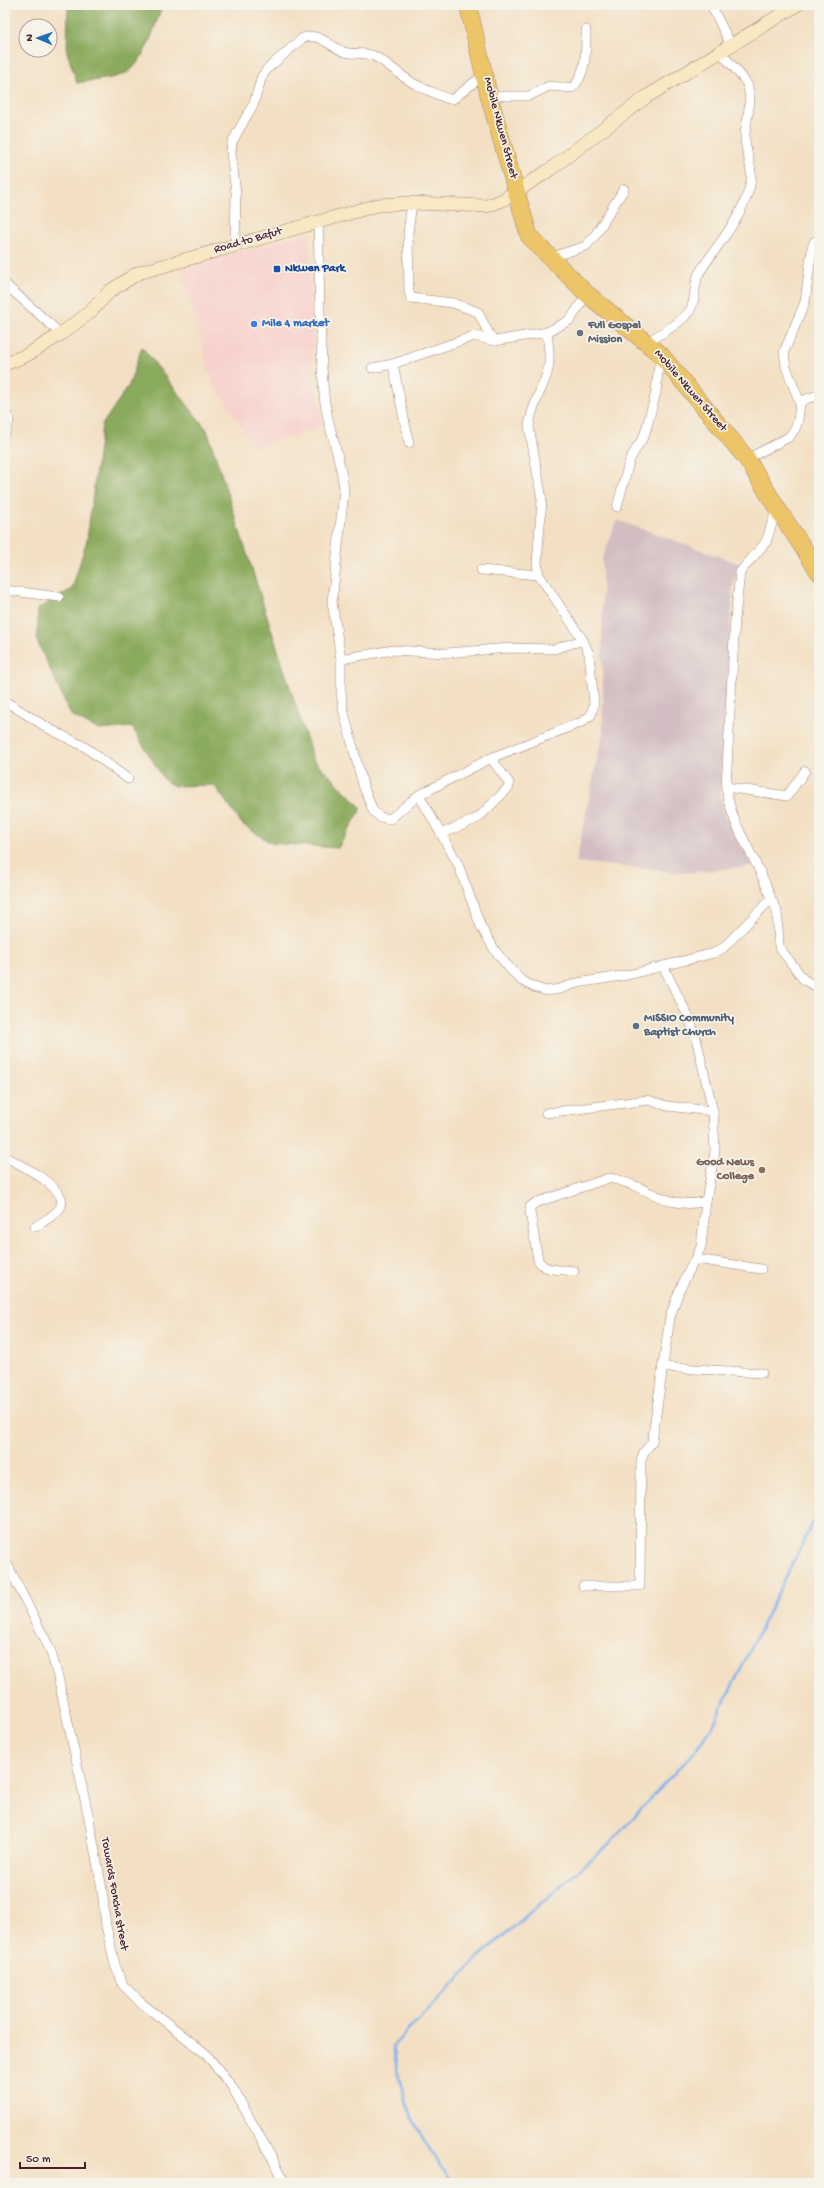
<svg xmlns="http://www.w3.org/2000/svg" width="824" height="2188" font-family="'Gochi Hand',sans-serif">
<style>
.built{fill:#f7d0ca}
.industrial{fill:#d2bec2}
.forest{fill:#8aaa5d;stroke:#6a6444}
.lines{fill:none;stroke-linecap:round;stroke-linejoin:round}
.stream{stroke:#7db2eb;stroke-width:2.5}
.street-casing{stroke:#9e8078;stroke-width:10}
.secondary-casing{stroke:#9e8078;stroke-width:14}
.highway-casing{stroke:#9e8078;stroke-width:18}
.street{stroke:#fff;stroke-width:9}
.secondary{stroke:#f8e8c3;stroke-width:13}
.highway{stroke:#edc569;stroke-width:17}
.transit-dot{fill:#1a4fb4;stroke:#f7f3e8;stroke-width:1.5}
.shop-dot{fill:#3f7fe0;stroke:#f7f3e8;stroke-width:1.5}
.worship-dot{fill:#6b7280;stroke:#f7f3e8;stroke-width:1.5}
.service-dot{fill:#5c6f8a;stroke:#f7f3e8;stroke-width:1.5}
.education-dot{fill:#8d6e63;stroke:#f7f3e8;stroke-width:1.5}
.labels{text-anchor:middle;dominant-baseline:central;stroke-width:3.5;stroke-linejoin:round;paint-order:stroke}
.street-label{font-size:12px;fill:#4a1f2b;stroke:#f7f3e8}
.transit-label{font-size:12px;font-weight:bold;fill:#164399;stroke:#f7f3e8;text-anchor:start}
.shop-label{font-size:12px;font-weight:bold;fill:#366cbe;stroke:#f7f3e8;text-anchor:start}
.worship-label{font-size:12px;font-weight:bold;fill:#5b616d;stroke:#f7f3e8;text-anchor:start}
.service-label{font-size:12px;font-weight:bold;fill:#4e5e75;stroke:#f7f3e8;text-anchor:start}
.education-label{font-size:12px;font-weight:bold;fill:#785e54;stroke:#f7f3e8;text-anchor:end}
</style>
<rect width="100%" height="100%" fill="#f7f3e8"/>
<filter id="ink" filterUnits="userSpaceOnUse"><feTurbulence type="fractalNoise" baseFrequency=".025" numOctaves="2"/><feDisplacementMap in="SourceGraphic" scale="8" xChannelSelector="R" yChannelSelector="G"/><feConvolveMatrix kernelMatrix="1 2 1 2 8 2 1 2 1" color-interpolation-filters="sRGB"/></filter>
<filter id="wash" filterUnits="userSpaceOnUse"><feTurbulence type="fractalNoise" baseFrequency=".012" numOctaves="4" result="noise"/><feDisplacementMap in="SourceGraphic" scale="16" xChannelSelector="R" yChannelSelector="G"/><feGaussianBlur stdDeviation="0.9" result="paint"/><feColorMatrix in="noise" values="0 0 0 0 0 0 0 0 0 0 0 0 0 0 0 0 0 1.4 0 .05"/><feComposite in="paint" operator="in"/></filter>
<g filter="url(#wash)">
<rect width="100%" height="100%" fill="#f3e0c4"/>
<!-- built -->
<path class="built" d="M309,233L314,382L323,425L255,448L213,384L180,267Z"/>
<!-- industrial -->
<path class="industrial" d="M617,520L740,564L733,585L720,797L725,817L753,866L686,873L576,862L603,731L602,559Z"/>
<!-- forest -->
<g class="forest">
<path d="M68,5H162C156,24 144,66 124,74C110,80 92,80 77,83L67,52Z"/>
<path d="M142,347L207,430L313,759L362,808L338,848L271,843L242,824L214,785L175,786L165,781L132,727L99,730L71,715L37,641L38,609L72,589L87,540L102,425L129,385Z"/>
</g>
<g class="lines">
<!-- stream -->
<path class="stream" d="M454,2183C418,2138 401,2103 393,2046L479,1957L610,1843L699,1746L712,1727L819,1510"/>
</g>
</g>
<g filter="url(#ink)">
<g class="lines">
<!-- street casing -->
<g class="street-casing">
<g id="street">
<path d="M711,5L731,45"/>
<path d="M489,96H529L549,86L572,88C587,75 586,48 586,30"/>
<path d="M412,203L408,233L409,292L411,298L453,303L478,312L489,334L495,341"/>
<path d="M318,221C320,279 319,338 324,395C327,428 342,459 344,491L332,602L341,659V691L343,709L363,785L373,811L380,817L390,819L419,795L491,758L582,722L591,715L594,704L589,654L583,640L539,575L537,563L542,500L529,426C531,406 543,389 548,370C551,358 548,344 547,332"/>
<path d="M235,245L236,193L231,153L232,142L254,103L262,76L268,68L303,38C319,32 328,45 342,51C352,56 364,51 374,56C386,62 396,72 407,79C419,88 435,93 448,99H453L485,74"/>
<path d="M549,258L586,246L594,237L624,189"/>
<path d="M5,284L61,334"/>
<path d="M646,343C658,335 688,320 692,306C696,295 694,283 699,273C717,245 746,214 751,180C753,165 744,150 745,135C746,119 755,96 745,81C738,71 728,61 719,51"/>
<path d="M393,364L409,443"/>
<path d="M372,368L393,364L474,336L495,341L547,332L570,320L587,294"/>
<path d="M800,403L806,399L819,395"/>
<path d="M5,409L9,421L5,433"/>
<path d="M747,459L789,437L795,429L798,420L800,403L786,367L784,352L805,302L812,248L814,242L819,240"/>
<path d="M617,507L630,459L644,436L647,426L656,392L660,354"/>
<path d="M481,570L539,575"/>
<path d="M5,590L59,597"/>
<path d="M341,659L393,650L446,653L510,648L554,649L583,640"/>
<path d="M5,701L48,728L85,747L128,779"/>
<path d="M726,787L787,796L805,771"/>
<path d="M419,795L458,864L481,927L496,952L511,970L522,981L536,988L547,991L560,989L577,983L628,975L714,953L723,948L771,899C759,860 731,829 726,787L735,619L740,572L766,542L777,508"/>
<path d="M441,834L478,818L509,787V783L491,758"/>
<path d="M771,899L777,910L779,947L804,980L819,988"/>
<path d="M546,1113L648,1100L667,1106L713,1111"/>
<path d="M5,1157C18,1163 72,1190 60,1208C55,1216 43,1221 35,1227"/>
<path d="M696,1259L761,1269"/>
<path d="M574,1271C562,1269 544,1272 538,1260L530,1212V1207L535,1203L609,1178C644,1183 668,1212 706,1201"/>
<path d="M662,1367L762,1373"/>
<path d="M5,1560L50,1649L58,1677L88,1814L102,1889L106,1926L115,1965L123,1985L139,2001L205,2053L231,2085L286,2183"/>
<path d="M583,1586H640L641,1460L644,1452L652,1442L670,1317L680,1289L701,1247L706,1201L715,1151L713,1111L696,1038L689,1018L663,966"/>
</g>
</g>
<!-- secondary casing -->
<g class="secondary-casing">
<path id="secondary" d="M5,364L27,355L61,334L90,312L110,291L138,273L378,205L412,203L487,206L503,200L548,171L646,97L797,5"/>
</g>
<!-- highway casing -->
<g class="highway-casing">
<path id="highway" d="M468,5L489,96L529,236L587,294L660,354L747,459L777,508L819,572"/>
</g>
<!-- street -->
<use href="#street" class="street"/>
<!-- secondary -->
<use href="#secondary" class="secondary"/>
<!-- highway -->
<use href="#highway" class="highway"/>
</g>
</g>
<!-- markers -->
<rect class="transit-dot" x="273" y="265" width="8" height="8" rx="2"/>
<circle class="shop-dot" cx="254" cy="324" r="4"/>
<circle class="worship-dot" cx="580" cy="333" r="4"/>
<circle class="service-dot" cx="636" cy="1026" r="4"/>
<circle class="education-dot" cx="762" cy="1170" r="4"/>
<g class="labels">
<!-- street labels -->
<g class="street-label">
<text transform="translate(500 128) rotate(75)">Mobile Nkwen Street</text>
<text transform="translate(248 241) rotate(-16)">Road to Bafut</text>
<text transform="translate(690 391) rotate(49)">Mobile Nkwen Street</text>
<text transform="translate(114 1894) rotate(80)">Towards Foncha street</text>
</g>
<!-- transit labels -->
<g class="transit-label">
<text x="285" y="269">Nkwen Park</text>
</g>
<!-- shop labels -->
<g class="shop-label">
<text x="262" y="324">Mile 4 market</text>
</g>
<!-- worship labels -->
<g class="worship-label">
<text x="588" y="326">Full Gospel<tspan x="588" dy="14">Mission</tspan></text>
</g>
<!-- service labels -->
<g class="service-label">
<text x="644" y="1019">MISSIO Community<tspan x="644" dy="14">Baptist Church</tspan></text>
</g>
<!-- education labels -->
<g class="education-label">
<text x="754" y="1163">Good News<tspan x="754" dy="14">College</tspan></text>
</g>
</g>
<!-- margin -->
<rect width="824" height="2188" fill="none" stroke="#f7f3e8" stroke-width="20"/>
<!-- north arrow -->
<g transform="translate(38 38) rotate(272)"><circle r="19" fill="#f7f3e8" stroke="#b29e9c"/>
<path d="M0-3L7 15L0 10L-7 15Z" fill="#1f6fb2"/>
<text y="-6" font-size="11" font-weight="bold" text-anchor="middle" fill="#4a1f2b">N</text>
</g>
<!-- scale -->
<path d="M20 2162v6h65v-6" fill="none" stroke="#4a1f2b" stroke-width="2"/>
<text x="26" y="2162" font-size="12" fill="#4a1f2b" stroke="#f7f3e8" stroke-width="3" paint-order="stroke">50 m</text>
</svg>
